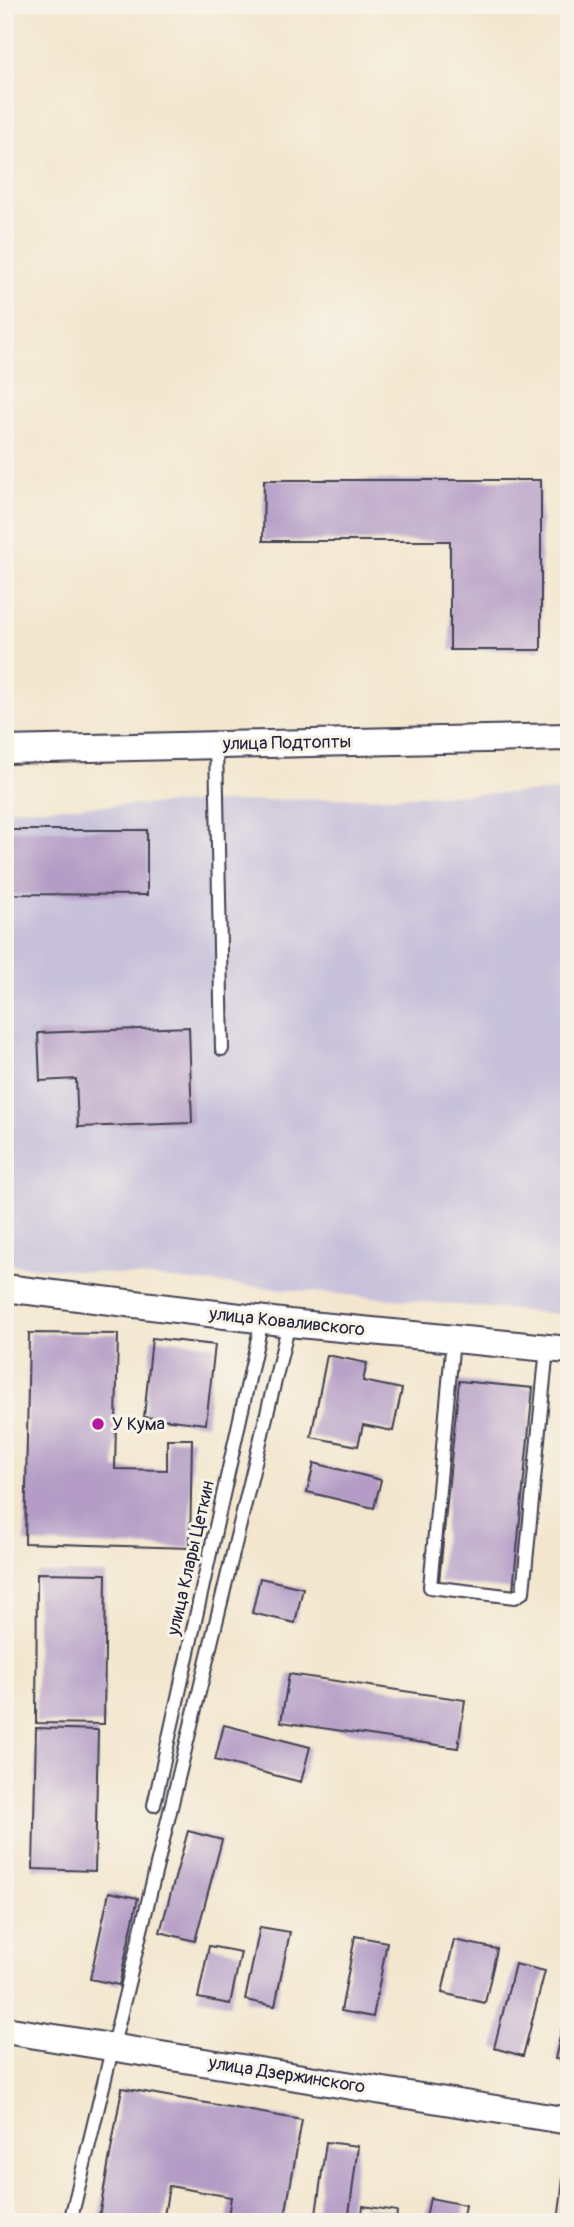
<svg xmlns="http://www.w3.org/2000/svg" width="574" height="2227" font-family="Pangolin,sans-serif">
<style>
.industrial{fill:#c6c0da}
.building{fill:#b49cc6}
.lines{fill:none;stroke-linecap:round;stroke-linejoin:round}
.service-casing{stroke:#413f51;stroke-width:16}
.minor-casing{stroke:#413f51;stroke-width:30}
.service{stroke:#fff;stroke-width:12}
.minor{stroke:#fff;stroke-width:26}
.poi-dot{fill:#b5179e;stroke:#f7f3e8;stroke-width:2.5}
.labels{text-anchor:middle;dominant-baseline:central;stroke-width:6;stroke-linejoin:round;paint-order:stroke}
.street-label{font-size:18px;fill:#22223b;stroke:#f7f3e8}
.poi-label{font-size:18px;fill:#22223b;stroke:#f7f3e8;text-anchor:start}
</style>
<rect width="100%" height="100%" fill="#f7f3e8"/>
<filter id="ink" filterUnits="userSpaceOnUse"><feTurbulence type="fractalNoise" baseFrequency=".0143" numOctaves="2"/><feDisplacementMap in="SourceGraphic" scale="14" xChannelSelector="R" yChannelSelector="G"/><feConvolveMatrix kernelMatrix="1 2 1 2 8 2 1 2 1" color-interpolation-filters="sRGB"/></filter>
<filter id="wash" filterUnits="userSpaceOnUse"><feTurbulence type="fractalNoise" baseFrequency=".00686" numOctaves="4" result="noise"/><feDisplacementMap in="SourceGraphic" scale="28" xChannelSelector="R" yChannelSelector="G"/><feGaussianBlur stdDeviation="1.57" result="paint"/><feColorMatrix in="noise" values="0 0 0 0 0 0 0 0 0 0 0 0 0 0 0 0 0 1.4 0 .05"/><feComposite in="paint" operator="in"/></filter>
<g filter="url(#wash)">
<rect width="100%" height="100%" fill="#f3e6ce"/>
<!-- industrial -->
<path class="industrial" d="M569,791V1315L5,1264V809Z"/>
<g id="blocks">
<!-- building -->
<g class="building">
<path d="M264,480H541V650H450V541H263Z"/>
<path d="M10,830H147V895L9,894Z"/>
<path d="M189,1027L192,1123L78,1127L76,1079L40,1081L38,1033Z"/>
<path d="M29,1333L118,1334L115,1469L167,1470V1439H192L190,1548L25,1543Z"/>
<path d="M152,1338L215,1345L206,1424L144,1417Z"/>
<path d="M327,1355L367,1363L363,1381L402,1389L393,1431L363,1425L358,1446L311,1437Z"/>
<path d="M459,1381L533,1388L513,1590L439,1582Z"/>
<path d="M314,1463L381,1480L374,1508L307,1492Z"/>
<path d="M37,1573L106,1574L104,1724L36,1723Z"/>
<path d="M260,1578L303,1588L295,1623L252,1613Z"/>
<path d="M289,1674L465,1700L458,1748L281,1722Z"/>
<path d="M224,1725L310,1747L301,1782L215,1760Z"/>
<path d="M36,1728L98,1730L95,1871L33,1869Z"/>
<path d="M188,1831L222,1840L195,1941L160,1932Z"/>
<path d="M109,1892L138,1898L119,1985L90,1979Z"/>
<path d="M260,1927L290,1932L275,2006L245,2000Z"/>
<path d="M355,1936L387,1942L373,2017L341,2011Z"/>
<path d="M454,1940L497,1949L485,2003L442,1993Z"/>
<path d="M209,1946L241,1952L230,2004L198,1998Z"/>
<path d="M515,1964L545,1971L523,2056L494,2048Z"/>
<path d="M568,2002L569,2003V2061L555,2059Z"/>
<path d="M122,2088L302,2120L284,2222H227L231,2197L169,2186L163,2222H98Z"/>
<path d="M326,2142L358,2146L348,2222H315Z"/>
<path d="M563,2179L569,2180V2222H558Z"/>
<path d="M430,2198L465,2205L462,2222H425Z"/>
<path d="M363,2206L397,2211L396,2222H361Z"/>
</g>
</g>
</g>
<g filter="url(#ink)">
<use href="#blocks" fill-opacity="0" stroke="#413f51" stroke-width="2"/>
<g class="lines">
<!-- service casing -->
<g class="service-casing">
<g id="service">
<path d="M216,745L222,1049"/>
<path d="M453,1339L430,1587L515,1597L523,1592L547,1348"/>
<path d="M154,1805L262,1320"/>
<path d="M70,2222L289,1323"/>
</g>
</g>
<!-- minor casing -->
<g class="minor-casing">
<g id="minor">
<path d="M5,750L569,737"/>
<path d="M5,1288L289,1323L569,1350"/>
<path d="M5,2030L569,2121"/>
</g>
</g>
<!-- service -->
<use href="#service" class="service"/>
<!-- minor -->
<use href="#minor" class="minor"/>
</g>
</g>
<!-- markers -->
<circle class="poi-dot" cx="98" cy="1424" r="7"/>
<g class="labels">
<!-- street labels -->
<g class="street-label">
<text transform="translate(287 743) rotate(-1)">улица Подтопты</text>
<text transform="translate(287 1322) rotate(6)">улица Коваливского</text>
<text transform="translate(191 1558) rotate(-77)">улица Клары Цеткин</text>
<text transform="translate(287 2075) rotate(9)">улица Дзержинского</text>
</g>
<!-- poi labels -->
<g class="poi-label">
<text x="112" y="1424">У Кума</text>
</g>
</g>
<!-- margin -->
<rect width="574" height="2227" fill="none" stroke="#f7f3e8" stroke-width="28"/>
</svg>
